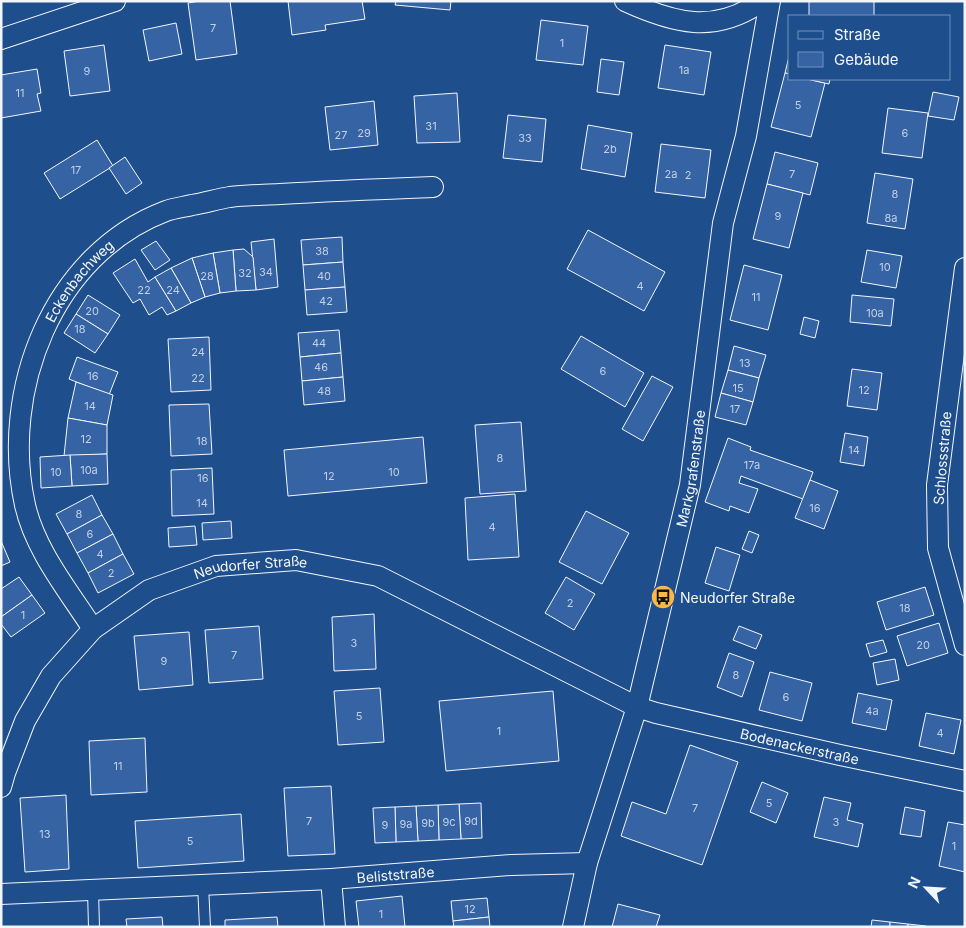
<svg xmlns="http://www.w3.org/2000/svg" width="966" height="928" font-family="Inter,sans-serif">
<style>
.building{fill:#3563a3;stroke:#f2f6ff}
.lines{fill:none;stroke-linecap:round;stroke-linejoin:round}
.lane-casing{stroke:#f2f6ff;stroke-width:12}
.street-casing{stroke:#f2f6ff;stroke-width:22}
.lane{stroke:#1f4e8c;stroke-width:10}
.street{stroke:#1f4e8c;stroke-width:20}
.labels{text-anchor:middle;dominant-baseline:central;stroke-width:4;stroke-linejoin:round;paint-order:stroke}
.number-label{font-size:11px;fill:#c3d1e8}
.street-label{font-size:14px;fill:#f2f6ff;stroke:#1f4e8c}
.poi-label{font-size:14px;fill:#f2f6ff;stroke:#1f4e8c;text-anchor:start}
</style>
<rect width="100%" height="100%" fill="#1f4e8c"/>
<!-- building -->
<g class="building">
<path d="M200,1H230L237,54L196,60L188,3Z"/>
<path d="M288,1H362L365,19L325,25L326,30L292,35Z"/>
<path d="M396,1H451L450,10L395,5Z"/>
<rect x="809" y="1" width="65" height="15"/>
<path d="M541,20L588,26L583,65L536,60Z"/>
<path d="M176,23L182,54L149,61L143,30Z"/>
<path d="M104,45L110,91L70,96L64,51Z"/>
<path d="M665,45L711,52L704,95L658,88Z"/>
<path d="M790,52V74L785,73Z"/>
<path d="M601,59L624,62L619,95L597,92Z"/>
<path d="M37,69L41,93L37,94L41,111L1,118V75Z"/>
<path d="M785,73L790,74V79H807L825,83L811,137L771,127Z"/>
<path d="M807,79H830L829,84Z"/>
<path d="M933,92L959,97L954,120L928,116Z"/>
<path d="M457,93L460,142L417,143L414,96Z"/>
<path d="M374,101L378,145L330,150L325,107Z"/>
<path d="M888,108L928,113L922,158L882,153Z"/>
<path d="M508,115L546,119L542,162L503,158Z"/>
<path d="M588,125L632,133L625,177L581,169Z"/>
<path d="M97,140L113,166L60,199L44,173Z"/>
<path d="M661,144L711,150L705,198L655,192Z"/>
<path d="M775,152L818,163L810,195L767,184Z"/>
<path d="M125,157L142,183L126,194L109,168Z"/>
<path d="M875,173L913,179L905,229L867,223Z"/>
<path d="M767,184L803,193L789,248L753,239Z"/>
<path d="M588,230L665,272L644,311L567,269Z"/>
<path d="M342,237L343,262L303,265L301,240Z"/>
<path d="M274,239L278,287L256,290L251,242Z"/>
<path d="M156,241L170,260L155,270L141,250Z"/>
<path d="M244,249L253,257L256,290L236,291L233,250Z"/>
<path d="M233,250L236,291L220,293L213,253Z"/>
<path d="M867,250L902,256L896,288L861,282Z"/>
<path d="M213,253L220,293L205,297L192,258Z"/>
<path d="M192,258L205,297L191,303L171,268Z"/>
<path d="M135,259L148,282L155,277L176,311L167,315L162,307L149,315L140,299L133,303L113,273Z"/>
<path d="M343,262L345,287L305,290L303,265Z"/>
<path d="M744,265L782,275L768,330L730,320Z"/>
<path d="M171,268L191,303L176,311L155,277Z"/>
<path d="M345,287L347,312L307,315L305,290Z"/>
<path d="M88,295L120,315L108,334L76,314Z"/>
<path d="M852,295L894,299L891,326L850,322Z"/>
<path d="M76,314L108,334L95,353L64,333Z"/>
<path d="M804,317L819,321L815,338L800,334Z"/>
<path d="M339,330L341,353L300,357L298,333Z"/>
<path d="M581,336L644,373L625,407L561,369Z"/>
<path d="M209,337L211,390L171,392L168,339Z"/>
<path d="M734,346L766,355L759,378L728,370Z"/>
<path d="M341,353L343,377L302,381L300,357Z"/>
<path d="M77,357L118,372L109,395L69,379Z"/>
<path d="M852,369L882,373L877,410L847,406Z"/>
<path d="M728,370L759,378L753,402L721,393Z"/>
<path d="M652,376L673,387L643,441L622,429Z"/>
<path d="M343,377L345,401L304,405L302,381Z"/>
<path d="M76,382L113,395L107,425L68,418Z"/>
<path d="M721,393L753,402L746,425L715,417Z"/>
<path d="M209,404L212,454L171,456L169,405Z"/>
<path d="M68,418L107,425V454L64,456Z"/>
<path d="M521,422L526,491L480,494L475,425Z"/>
<path d="M845,433L868,437L864,466L840,462Z"/>
<path d="M423,437L427,483L288,496L284,450Z"/>
<path d="M728,438L751,447L750,450L813,472L803,499L741,476L739,483L758,489L749,513L730,506L729,511L705,502Z"/>
<path d="M107,454L108,484L72,486L70,455Z"/>
<path d="M70,455L72,486L41,488L40,457Z"/>
<path d="M212,468L214,514L172,516L171,470Z"/>
<path d="M810,480L838,491L824,529L795,518Z"/>
<path d="M515,494L519,557L468,560L465,498Z"/>
<path d="M92,495L102,515L67,534L56,514Z"/>
<path d="M586,511L629,533L602,584L559,562Z"/>
<path d="M102,515L113,534L77,553L67,534Z"/>
<path d="M231,521L232,538L203,540L202,523Z"/>
<path d="M195,526L197,545L169,547L168,528Z"/>
<path d="M749,531L759,535L752,553L742,549Z"/>
<path d="M113,534L123,554L88,573L77,553Z"/>
<path d="M1,541L10,562L1,566Z"/>
<path d="M716,547L740,555L729,591L705,583Z"/>
<path d="M123,554L134,574L98,593L88,573Z"/>
<path d="M19,577L32,595L1,617V589Z"/>
<path d="M566,577L595,594L574,630L545,613Z"/>
<path d="M925,587L934,615L886,630L877,602Z"/>
<path d="M32,595L45,613L11,637L1,624V617Z"/>
<path d="M374,614L376,669L334,671L332,617Z"/>
<path d="M939,623L948,653L907,666L897,636Z"/>
<path d="M259,626L263,679L209,683L205,630Z"/>
<path d="M739,626L762,635L756,649L733,640Z"/>
<path d="M189,632L193,685L139,690L134,636Z"/>
<path d="M883,640L887,652L870,657L866,644Z"/>
<path d="M729,653L754,662L742,697L717,687Z"/>
<path d="M895,659L899,680L877,685L873,663Z"/>
<path d="M770,672L812,683L802,721L759,710Z"/>
<path d="M380,688L384,742L338,745L334,691Z"/>
<path d="M553,691L559,761L446,771L439,701Z"/>
<path d="M858,693L892,700L886,730L852,723Z"/>
<path d="M926,713L961,720L954,754L919,746Z"/>
<path d="M145,738L147,792L91,795L89,741Z"/>
<path d="M690,745L738,762L702,865L621,836L632,802L666,814Z"/>
<path d="M762,782L788,793L776,823L750,812Z"/>
<path d="M331,786L335,854L288,856L284,788Z"/>
<path d="M66,795L69,869L25,872L20,798Z"/>
<path d="M824,797L851,803L847,820L863,824L858,847L814,837Z"/>
<path d="M481,803L482,838L461,839L459,804Z"/>
<path d="M459,804L461,839L439,840L438,805Z"/>
<path d="M438,805L439,840L418,841L416,806Z"/>
<path d="M416,806L418,841L396,842L395,807Z"/>
<path d="M395,807L396,842L375,843L373,808Z"/>
<path d="M905,807L925,811L921,837L900,834Z"/>
<path d="M241,814L244,861L138,868L135,821Z"/>
<path d="M948,822L965,825V872L939,866Z"/>
<path d="M402,896L405,927H359L356,901Z"/>
<path d="M487,898L489,917L453,921L451,901Z"/>
<path d="M618,904L660,915L656,927H612Z"/>
<path d="M162,917L163,927H127L126,919Z"/>
<path d="M277,917L278,927H225V920Z"/>
<path d="M489,917L490,927H454L453,921Z"/>
<path d="M872,920L890,922V927H871Z"/>
<path d="M890,922L908,924V927H890Z"/>
<path d="M908,924L926,926V927H908Z"/>
</g>
<g class="lines">
<!-- lane casing -->
<g class="lane-casing">
<g id="lane">
<path d="M203,885L205,927"/>
<path d="M93,891L94,927"/>
</g>
</g>
<!-- street casing -->
<g class="street-casing">
<g id="street">
<path d="M625,1C673,23 715,35 762,1"/>
<path d="M1,39L115,1"/>
<path d="M965,268L937,485L938,548L965,645"/>
<path id="s1" d="M93,629C68,590 35,550 25,505C0,391 52,254 166,211C174,208 184,207 192,205C205,203 217,199 230,197C246,195 263,195 280,194C331,191 382,189 433,187"/>
<path id="s2" d="M1,787L5,773L25,721L51,676L93,629L149,590L216,566L296,560L378,576L637,707L656,713L840,755L965,781"/>
<path d="M331,879L335,927"/>
<path id="s3" d="M1,894L331,879L511,865L587,863"/>
<path id="s4" d="M573,927L587,863L637,707L690,485L723,223L746,136L770,1"/>
</g>
</g>
<!-- lane -->
<use href="#lane" class="lane"/>
<!-- street -->
<use href="#street" class="street"/>
</g>
<!-- icons -->
<defs>
<g id="bus-disc" transform="scale(1.25)"><circle r="9.5" fill="#ffb74d" stroke="#1f4e8c"/><path d="M-5-6H5V4H4V6H2V4H-2V6H-4V4H-5ZM-3.5-4V0h7V-4ZM-3.5 1.2v1.5H-2V1.2ZM2 1.2v1.5H3.5V1.2Z" fill="#111"/></g>
</defs>
<g fill-rule="evenodd">
<use href="#bus-disc" x="663" y="597"/>
</g>
<g class="labels">
<!-- number labels -->
<g class="number-label">
<text x="213" y="28">7</text>
<text x="562" y="43">1</text>
<text x="684" y="70">1a</text>
<text x="87" y="71">9</text>
<text x="20" y="93">11</text>
<text x="798" y="105">5</text>
<text x="431" y="126">31</text>
<text x="364" y="133">29</text>
<text x="905" y="133">6</text>
<text x="341" y="135">27</text>
<text x="525" y="138">33</text>
<text x="610" y="149">2b</text>
<text x="76" y="170">17</text>
<text x="671" y="174">2a</text>
<text x="792" y="174">7</text>
<text x="688" y="175">2</text>
<text x="895" y="194">8</text>
<text x="778" y="216">9</text>
<text x="891" y="218">8a</text>
<text x="322" y="251">38</text>
<text x="885" y="267">10</text>
<text x="266" y="272">34</text>
<text x="245" y="273">32</text>
<text x="207" y="276">28</text>
<text x="324" y="276">40</text>
<text x="640" y="286">4</text>
<text x="144" y="290">22</text>
<text x="173" y="290">24</text>
<text x="756" y="297">11</text>
<text x="326" y="301">42</text>
<text x="92" y="311">20</text>
<text x="875" y="313">10a</text>
<text x="80" y="329">18</text>
<text x="319" y="343">44</text>
<text x="198" y="352">24</text>
<text x="745" y="363">13</text>
<text x="321" y="367">46</text>
<text x="603" y="371">6</text>
<text x="93" y="376">16</text>
<text x="198" y="378">22</text>
<text x="738" y="388">15</text>
<text x="864" y="390">12</text>
<text x="324" y="391">48</text>
<text x="90" y="406">14</text>
<text x="735" y="409">17</text>
<text x="86" y="439">12</text>
<text x="202" y="441">18</text>
<text x="854" y="450">14</text>
<text x="500" y="458">8</text>
<text x="752" y="465">17a</text>
<text x="89" y="470">10a</text>
<text x="56" y="472">10</text>
<text x="394" y="472">10</text>
<text x="329" y="476">12</text>
<text x="203" y="478">16</text>
<text x="202" y="503">14</text>
<text x="815" y="508">16</text>
<text x="79" y="514">8</text>
<text x="492" y="527">4</text>
<text x="90" y="534">6</text>
<text x="100" y="554">4</text>
<text x="111" y="573">2</text>
<text x="570" y="603">2</text>
<text x="905" y="608">18</text>
<text x="23" y="615">1</text>
<text x="354" y="643">3</text>
<text x="923" y="645">20</text>
<text x="234" y="655">7</text>
<text x="164" y="661">9</text>
<text x="736" y="675">8</text>
<text x="786" y="697">6</text>
<text x="872" y="711">4a</text>
<text x="359" y="716">5</text>
<text x="499" y="731">1</text>
<text x="940" y="733">4</text>
<text x="118" y="766">11</text>
<text x="769" y="803">5</text>
<text x="695" y="808">7</text>
<text x="309" y="821">7</text>
<text x="471" y="821">9d</text>
<text x="449" y="822">9c</text>
<text x="836" y="822">3</text>
<text x="428" y="823">9b</text>
<text x="406" y="824">9a</text>
<text x="385" y="825">9</text>
<text x="45" y="834">13</text>
<text x="190" y="841">5</text>
<text x="954" y="846">1</text>
<text x="470" y="909">12</text>
<text x="381" y="914">1</text>
</g>
<!-- street labels -->
<g class="street-label">
<text stroke="none"><textPath href="#s1" startOffset="382">Eckenbachweg</textPath></text>
<text transform="translate(942 458) rotate(-85)">Schlossstraße</text>
<text stroke="none"><textPath href="#s4" startOffset="474">Markgrafenstraße</textPath></text>
<text stroke="none"><textPath href="#s2" startOffset="359">Neudorfer Straße</textPath></text>
<text stroke="none"><textPath href="#s2" startOffset="946">Bodenackerstraße</textPath></text>
<text stroke="none"><textPath href="#s3" startOffset="395">Beliststraße</textPath></text>
</g>
<!-- poi labels -->
<g class="poi-label">
<text x="680" y="597">Neudorfer Straße</text>
</g>
</g>
<!-- border -->
<rect width="966" height="928" fill="none" stroke="#f2f6ff" stroke-width="5"/>
<!-- legend -->
<rect x="788" y="15" width="162" height="65" fill="#1f4e8c" stroke="#7391ba"/>
<rect x="798" y="31" width="25" height="8" fill="#1f4e8c" stroke="#7391ba"/>
<text x="834" y="40" font-size="15" fill="#f2f6ff">Straße</text>
<rect x="798" y="52" width="25" height="15" fill="#3563a3" stroke="#7391ba"/>
<text x="834" y="65" font-size="15" fill="#f2f6ff">Gebäude</text>
<!-- north arrow -->
<g transform="translate(926 888) rotate(295)" stroke="#1f4e8c" stroke-width="4" paint-order="stroke">
<path d="M0-4L9 19L0 12L-9 19Z" fill="#f2f6ff"/>
<text y="-8" font-size="14" font-weight="bold" text-anchor="middle" fill="#f2f6ff">N</text>
</g>
</svg>
